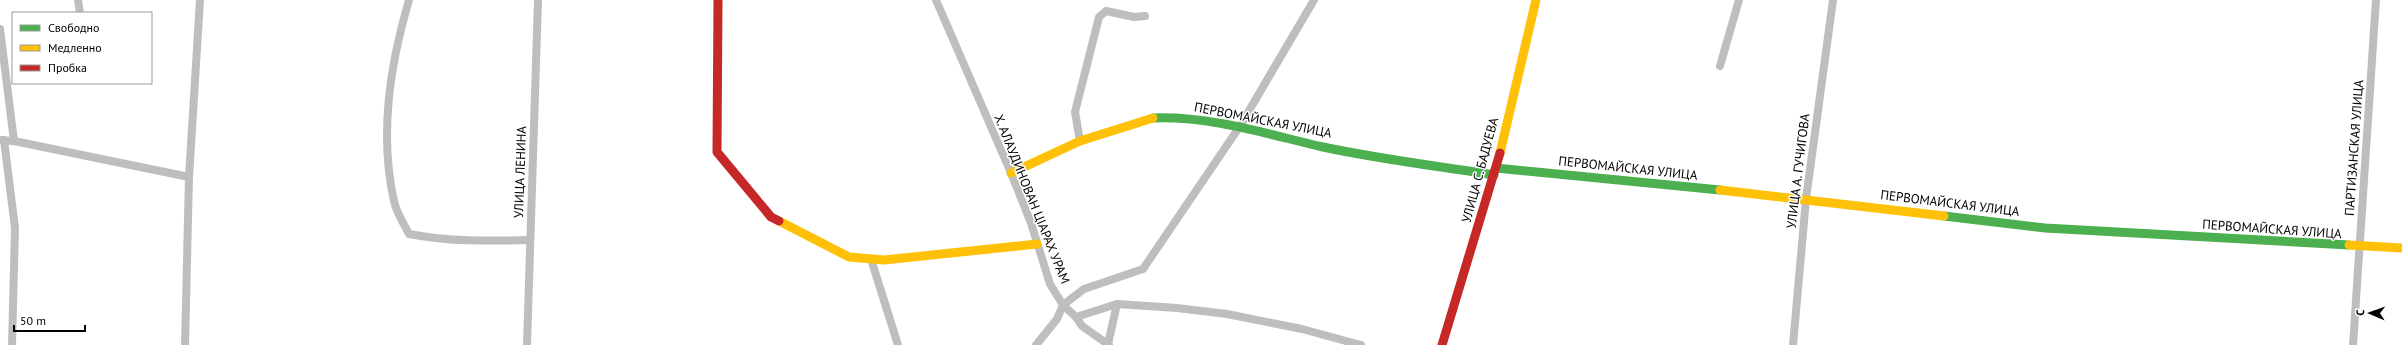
<svg xmlns="http://www.w3.org/2000/svg" width="2402" height="345" font-family="'PT Sans',sans-serif">
<style>
.lines{fill:none;stroke-linecap:round;stroke-linejoin:round}
.street{stroke:#bebebe;stroke-width:8}
.fast{stroke:#4caf50;stroke-width:9}
.slow{stroke:#ffc107;stroke-width:9}
.jam{stroke:#c62828;stroke-width:9}
.labels{text-anchor:middle;dominant-baseline:central;stroke-width:3;stroke-linejoin:round;paint-order:stroke}
.street-label{font-size:13px;fill:#000;stroke:#fff}
</style>
<rect width="100%" height="100%" fill="#fff"/>
<g class="lines">
<!-- street -->
<g class="street">
<path d="M78,0L80,13"/>
<path d="M409,0C390,65 379,134 394,201C396,212 404,224 409,234C450,242 489,241 530,240"/>
<path d="M936,0L1011,173L1031,223L1050,284L1063,305L1076,317L1082,326L1109,345"/>
<path d="M0,29L14,141"/>
<path d="M1720,66L1739,0"/>
<path d="M0,140L14,141L189,177"/>
<path d="M4,140L15,228L12,345"/>
<path d="M1080,141L1075,112L1099,17L1106,11L1134,17L1145,16"/>
<path d="M871,259L898,345"/>
<path d="M1076,317L1117,304L1177,308L1227,314L1302,329L1361,345"/>
<path d="M1108,344L1117,304"/>
<path d="M185,345L189,177L200,0"/>
<path d="M527,345L538,0"/>
<path d="M1036,345L1057,319L1063,305L1084,289L1143,269L1240,126L1314,0"/>
<path d="M1793,345L1806,199L1833,0"/>
<path d="M2353,345L2376,0"/>
</g>
<!-- fast -->
<g class="fast">
<path d="M1153,118C1212,116 1266,134 1323,147C1379,159 1437,166 1494,175"/>
<path d="M1496,168L1720,190"/>
<path d="M1944,216L2045,228L2349,245"/>
</g>
<!-- slow -->
<g class="slow">
<path d="M1500,153L1536,0"/>
<path d="M1011,173L1080,141L1153,118"/>
<path d="M1720,190L1944,216"/>
<path d="M779,221L849,257L884,260L1037,244"/>
<path d="M2349,245L2402,248"/>
</g>
<!-- jam -->
<g class="jam">
<path d="M718,0L717,152L771,217L779,221"/>
<path d="M1442,345L1500,153"/>
</g>
</g>
<g class="labels">
<!-- street labels -->
<g class="street-label">
<text transform="translate(1263 120) rotate(11)">ПЕРВОМАЙСКАЯ УЛИЦА</text>
<text transform="translate(2354 148) rotate(-86)">ПАРТИЗАНСКАЯ УЛИЦА</text>
<text transform="translate(1628 168) rotate(6)">ПЕРВОМАЙСКАЯ УЛИЦА</text>
<text transform="translate(1480 170) rotate(-75)">УЛИЦА С. БАДУЕВА</text>
<text transform="translate(1798 171) rotate(-83)">УЛИЦА А. ГУЧИГОВА</text>
<text transform="translate(520 172) rotate(-88)">УЛИЦА ЛЕНИНА</text>
<text transform="translate(1032 199) rotate(68)">Х. АЛАУДИНОВАН ЦIАРАХ УРАМ</text>
<text transform="translate(1950 203) rotate(7)">ПЕРВОМАЙСКАЯ УЛИЦА</text>
<text transform="translate(2272 229) rotate(4)">ПЕРВОМАЙСКАЯ УЛИЦА</text>
</g>
</g>
<!-- legend -->
<rect x="12" y="12" width="140" height="72" fill="#ffffff" stroke="#999999"/>
<rect x="20" y="25" width="20" height="6" fill="#4caf50" stroke="#999999"/>
<text x="48" y="32" font-size="12" fill="#000000">Свободно</text>
<rect x="20" y="45" width="20" height="6" fill="#ffc107" stroke="#999999"/>
<text x="48" y="52" font-size="12" fill="#000000">Медленно</text>
<rect x="20" y="65" width="20" height="6" fill="#c62828" stroke="#999999"/>
<text x="48" y="72" font-size="12" fill="#000000">Пробка</text>
<!-- north arrow -->
<g transform="translate(2370 313) rotate(272)" stroke="#ffffff" stroke-width="3" paint-order="stroke">
<path d="M0-3L7 15L0 10L-7 15Z" fill="#000000"/>
<text y="-6" font-size="11" font-weight="bold" text-anchor="middle" fill="#000000">С</text>
</g>
<!-- scale -->
<path d="M14 325v6h71v-6" fill="none" stroke="#000000" stroke-width="2"/>
<text x="20" y="325" font-size="12" fill="#000000" stroke="#ffffff" stroke-width="3" paint-order="stroke">50 m</text>
</svg>
